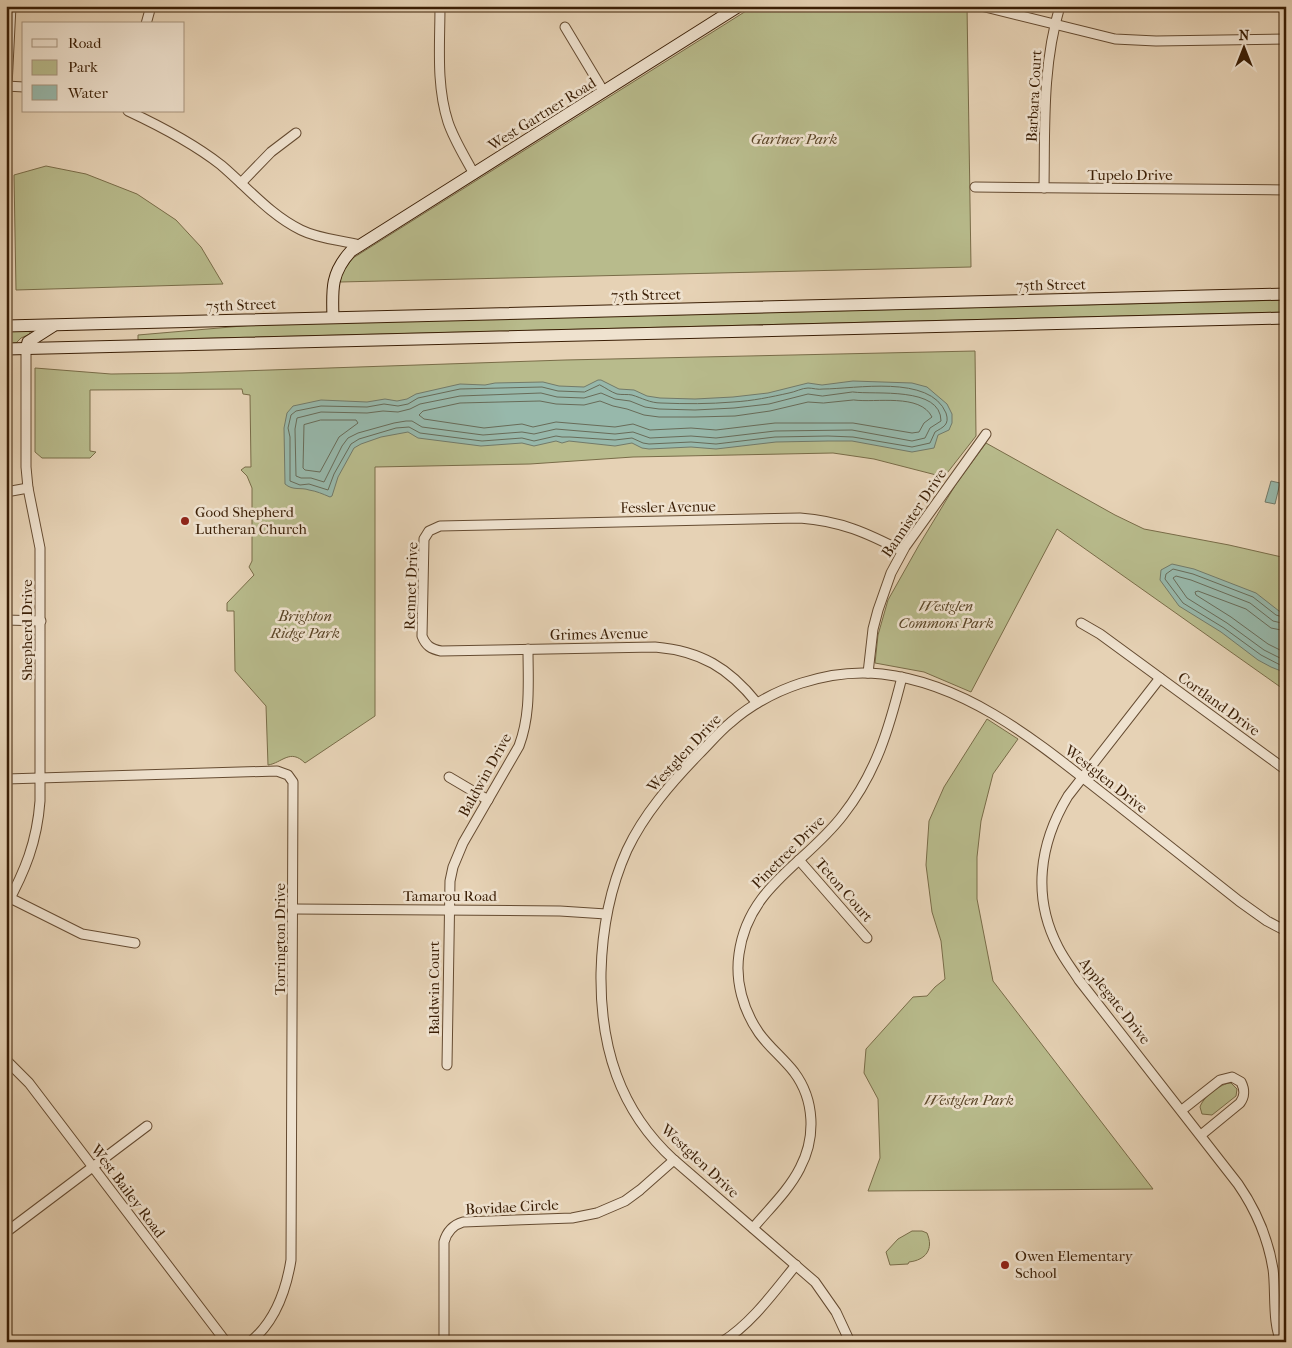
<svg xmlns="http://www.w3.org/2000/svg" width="1292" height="1348" font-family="'IM FELL French Canon',serif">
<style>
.green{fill:#b8bb8c;stroke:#796c48}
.water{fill:#97b8ab;stroke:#727a69}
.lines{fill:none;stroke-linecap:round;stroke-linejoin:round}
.shore{stroke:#686b58;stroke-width:1}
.street-casing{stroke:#654b31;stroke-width:11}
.secondary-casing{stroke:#3a1e05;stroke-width:13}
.street{stroke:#efe2cf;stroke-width:9}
.secondary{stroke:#efe2cf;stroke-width:11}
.poi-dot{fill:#8f2418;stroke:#efe2cf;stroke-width:2}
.labels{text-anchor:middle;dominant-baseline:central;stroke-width:5;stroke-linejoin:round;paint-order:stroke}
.street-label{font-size:15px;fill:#3a1e05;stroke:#efe2cf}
.park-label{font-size:15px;font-style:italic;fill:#5a4527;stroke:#efe2cf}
.poi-label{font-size:15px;fill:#3a1e05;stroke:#efe2cf;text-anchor:start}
</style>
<rect width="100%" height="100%" fill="#e6d2b5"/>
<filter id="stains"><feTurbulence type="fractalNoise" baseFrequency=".004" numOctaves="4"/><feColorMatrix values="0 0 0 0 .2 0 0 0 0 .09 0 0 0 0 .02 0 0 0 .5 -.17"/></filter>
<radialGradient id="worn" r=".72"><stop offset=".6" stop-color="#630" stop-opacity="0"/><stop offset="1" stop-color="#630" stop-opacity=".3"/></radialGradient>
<!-- green -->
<g class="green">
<path d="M754,6H967L971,267L340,282L342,272L353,258Z"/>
<path d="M46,166L86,174L137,194L176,220L201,247L223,284L16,290L14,175Z"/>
<path d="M1286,300V312L138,340V335L254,325Z"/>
<path d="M6,331H30V334L21,338L16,343L6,344Z"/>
<path d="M975,351L976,436L944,477L874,459L833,453L633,457L530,464L375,467V716L305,763C290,748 282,763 268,765L266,706L235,671L234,611H227V603L254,575L249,567L252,561V488L247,476L241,470L245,467H251L250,395L243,394L242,389L90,390V451L96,452L90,458H42L35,452V368L111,374L182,373L565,360Z"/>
<path d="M986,443L1115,515L1144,529L1229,545L1286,558V691L1057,529L971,692L924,672L875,663L878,635L888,600L919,545L956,484Z"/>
<path d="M987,719L1018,739L993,774L981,821L977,857V899L993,981L1153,1189L868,1191L880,1158L878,1099L864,1073L866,1049L913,997L927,996L935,987L945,979L941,941L932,912L926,865L929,821L944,787Z"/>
<path d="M1231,1083L1237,1089L1236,1096L1212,1115L1202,1114L1200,1107C1203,1097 1221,1083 1231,1083Z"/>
<path d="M912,1231H922L927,1233C934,1249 926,1260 909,1262L908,1264L890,1265L886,1252L898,1239Z"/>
</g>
<!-- water -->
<g class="water">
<path d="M598,380H601L619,389L634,390L647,396L660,398L695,399L733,397L768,393L808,383L822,385L853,381L912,383L927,387L947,404L952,414V423L949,430L938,435L934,448L912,452L852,441H828L776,442L716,449L691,447L649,449L642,448L632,443L615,446L569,441L562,443L556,441L534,446L522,443L481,446L418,438L408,432L381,437L361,444L354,448L338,477L332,496L330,497C323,494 316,491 309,490C301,487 293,491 285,484L284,428L287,413L293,406L321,400L367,402L385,399L397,401L407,399L416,394L460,384L485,385L495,383L543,382L559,386L584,387Z"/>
<path d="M1271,481L1280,483L1275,504L1265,502Z"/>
<path d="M1172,564L1194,569L1256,593L1279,611L1286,613V673L1271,667L1258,660L1221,632L1179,606L1160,580L1161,570Z"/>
</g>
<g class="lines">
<!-- shore -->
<g class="shore">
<path d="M600,385C606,388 611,392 617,394C622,395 628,394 632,395C642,398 650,403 661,403C685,404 710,404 733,402C752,401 771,397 789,393C795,392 802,388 808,388C813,388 818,390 823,389C855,389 930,374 946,413C950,425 943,427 935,432L930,443L912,447L853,437L828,436L775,437L716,444L691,442L649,444L643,443L632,438L615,440L570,437H562L556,436L534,441L522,438L482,441L420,433L409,427L396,428L359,439L351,444L334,474L328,490L309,484L300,485L290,481V437L288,428L291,415L296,411L321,406L367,407L384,404L398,406L408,404L418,398L460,389L542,387L558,391L584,392Z"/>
<path d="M853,392C875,395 941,386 941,421L930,428L925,438L912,441L852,430L775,431L716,438L691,436L650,438L633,432L615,434L556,429L534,434L522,432L483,435L422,427L412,421H406L394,423L358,433L348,438L342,446L324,482L311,478H301L296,476L295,429L297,418L321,412L367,413L383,411L398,412L410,409L420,404L460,396L541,393L557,397L584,398L601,393L615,399L630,401L645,407L659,409L695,410L734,408L769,404L808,394L822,396Z"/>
<path d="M854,400C876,403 920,393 932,417L924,423L919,432L912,433L853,423H775L716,430L691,428L650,430L633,424L615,427L556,422L533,427L522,424L484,428L424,419L419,415L423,411L460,403L540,401L556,404L584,405L600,401L613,406L627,409L644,415L659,417H695L735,416L770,411L808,402L823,403Z"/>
<path d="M321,420H356L358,423L339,437L320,472L305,470L303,468L304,425Z"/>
<path d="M1286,618L1276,615L1253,597L1193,574L1173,569L1166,574L1165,579L1183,603L1224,628L1261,655L1286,668"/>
<path d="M1286,624L1273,621L1250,603L1191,580L1176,576L1173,578L1187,598L1227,623L1264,650L1286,661"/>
<path d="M1286,631L1271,628L1246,609L1198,591L1195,592L1196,595L1231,617L1268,644L1286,653"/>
</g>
<!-- street casing -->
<g class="street-casing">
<g id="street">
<path d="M440,6C440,44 436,85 448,122C454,140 465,157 474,174"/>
<path d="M981,6L1115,39L1156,41L1286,39"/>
<path d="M146,24L151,6"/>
<path d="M565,27L604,92"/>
<path d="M6,86L24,87"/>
<path d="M7,86L11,6"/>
<path d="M128,111C160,126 193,143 221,165C247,187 270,215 301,230C319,239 340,240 360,245"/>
<path d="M241,183L271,152L296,133"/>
<path d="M975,187L1286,190"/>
<path d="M1044,188C1045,127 1042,66 1060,6"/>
<path d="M6,492L28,488"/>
<path d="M6,620L41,621"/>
<path d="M1081,623L1100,634L1286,770"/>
<path d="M868,673L873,629L878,610L891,573L905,547L986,434"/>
<path d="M1160,678L1068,796C1039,844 1032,897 1058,947C1064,959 1072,969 1079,980L1238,1184C1256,1210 1268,1238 1273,1269C1276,1288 1272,1327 1282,1342"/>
<path d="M757,703C729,668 701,651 655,647L441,651C431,649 426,646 422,636L424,539L429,531L440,526L800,518C841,521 867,533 902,551"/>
<path d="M449,777L488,800"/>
<path d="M6,779L277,771L288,775L293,782L291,1260C286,1291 275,1322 250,1342"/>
<path d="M799,860L867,938"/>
<path d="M10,898L82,934L135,943"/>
<path d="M6,906C25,871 37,842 40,801V548L28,488L26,467V349"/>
<path d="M294,909L560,911L606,914"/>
<path d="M6,1060L29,1083L226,1342"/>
<path d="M447,1065L450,881L453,867L463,843L519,746C531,714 528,682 528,649"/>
<path d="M1182,1110L1220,1080L1232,1077L1241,1082C1245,1090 1245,1096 1240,1103L1201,1135"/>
<path d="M753,1228C769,1209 789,1190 800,1168C816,1138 815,1100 794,1072C783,1058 769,1047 759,1033C743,1010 735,981 739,954C748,886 806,864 843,815C876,773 889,729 902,677"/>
<path d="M9,1230L147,1126"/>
<path d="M444,1342V1242C447,1231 453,1225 463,1222L572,1218L597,1213L625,1201L640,1190L674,1160"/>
<path d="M722,1342C752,1323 774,1292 796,1265"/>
<path d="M850,1342L836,1312L815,1282L674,1160C619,1110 600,1046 601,973C602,930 609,890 627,850C644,814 671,783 699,754C709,744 719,732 730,723C770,688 829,668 882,674C971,684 1043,747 1110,799C1153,833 1196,867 1239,901L1267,921L1286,931"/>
</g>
</g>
<!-- secondary casing -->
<g class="secondary-casing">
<g id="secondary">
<path d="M333,317C332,289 331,273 351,251L739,6"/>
<path d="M6,326L1286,294"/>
<path d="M6,349L1286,318"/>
<path d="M26,349L28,342L53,326"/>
</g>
</g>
<!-- street -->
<use href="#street" class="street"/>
<!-- secondary -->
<use href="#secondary" class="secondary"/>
</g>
<!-- markers -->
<g class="poi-dot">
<circle cx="185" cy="521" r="5"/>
<circle cx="1005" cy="1265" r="5"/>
</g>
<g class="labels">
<!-- street labels -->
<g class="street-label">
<text transform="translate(1034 96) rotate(-87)">Barbara Court</text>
<text transform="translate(542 114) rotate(-32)">West Gartner Road</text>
<text x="1130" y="175">Tupelo Drive</text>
<text transform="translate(1051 285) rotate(-1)">75th Street</text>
<text transform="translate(646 295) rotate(-1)">75th Street</text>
<text transform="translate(241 305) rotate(-2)">75th Street</text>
<text transform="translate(668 507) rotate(-1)">Fessler Avenue</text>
<text transform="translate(914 513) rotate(-56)">Bannister Drive</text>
<text transform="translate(411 586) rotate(-88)">Rennet Drive</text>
<text transform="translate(27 630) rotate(-90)">Shepherd Drive</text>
<text transform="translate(599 634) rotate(-1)">Grimes Avenue</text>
<text transform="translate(1219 704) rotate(36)">Cortland Drive</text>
<text transform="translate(684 753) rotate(-47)">Westglen Drive</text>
<text transform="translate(485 775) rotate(-61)">Baldwin Drive</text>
<text transform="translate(1106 779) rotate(38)">Westglen Drive</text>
<text transform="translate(788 852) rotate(-45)">Pinetree Drive</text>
<text transform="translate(844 890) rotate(49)">Teton Court</text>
<text x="450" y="896">Tamarou Road</text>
<text transform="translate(280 939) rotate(-90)">Torrington Drive</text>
<text transform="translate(434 988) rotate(-90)">Baldwin Court</text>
<text transform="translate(1115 1001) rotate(52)">Applegate Drive</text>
<text transform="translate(700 1161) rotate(43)">Westglen Drive</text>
<text transform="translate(128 1191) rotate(53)">West Bailey Road</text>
<text transform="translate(512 1207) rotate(-3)">Bovidae Circle</text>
</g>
<!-- park labels -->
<g class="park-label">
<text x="794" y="139">Gartner Park</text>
<text x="946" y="606">Westglen<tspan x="946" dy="17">Commons Park</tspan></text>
<text x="305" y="616">Brighton<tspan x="305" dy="17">Ridge Park</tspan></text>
<text x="969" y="1100">Westglen Park</text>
</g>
<!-- poi labels -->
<g class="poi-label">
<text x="195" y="512">Good Shepherd<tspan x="195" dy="17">Lutheran Church</tspan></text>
<text x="1015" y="1256">Owen Elementary<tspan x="1015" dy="17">School</tspan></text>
</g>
</g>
<!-- margin -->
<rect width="1292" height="1348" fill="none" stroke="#e6d2b5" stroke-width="25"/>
<rect x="8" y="8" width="1277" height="1333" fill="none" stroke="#3a1e05" stroke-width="2.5"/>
<rect x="12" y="12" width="1267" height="1323" fill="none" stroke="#3a1e05"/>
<!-- legend -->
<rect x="22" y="22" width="162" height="90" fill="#efe2cf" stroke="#a7947e"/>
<rect x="32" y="39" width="25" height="8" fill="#efe2cf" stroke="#a7947e"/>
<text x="68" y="48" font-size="15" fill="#3a1e05">Road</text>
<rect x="32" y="60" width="25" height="15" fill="#b8bb8c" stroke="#a7947e"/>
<text x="68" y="72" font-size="15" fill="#3a1e05">Park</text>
<rect x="32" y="85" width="25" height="15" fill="#97b8ab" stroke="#a7947e"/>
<text x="68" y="98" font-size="15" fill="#3a1e05">Water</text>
<!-- north arrow -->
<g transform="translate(1244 48)" stroke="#efe2cf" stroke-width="4" paint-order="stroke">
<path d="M0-4L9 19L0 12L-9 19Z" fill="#3a1e05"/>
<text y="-8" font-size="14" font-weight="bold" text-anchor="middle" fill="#3a1e05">N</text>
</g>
<rect width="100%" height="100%" filter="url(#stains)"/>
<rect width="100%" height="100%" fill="url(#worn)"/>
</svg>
